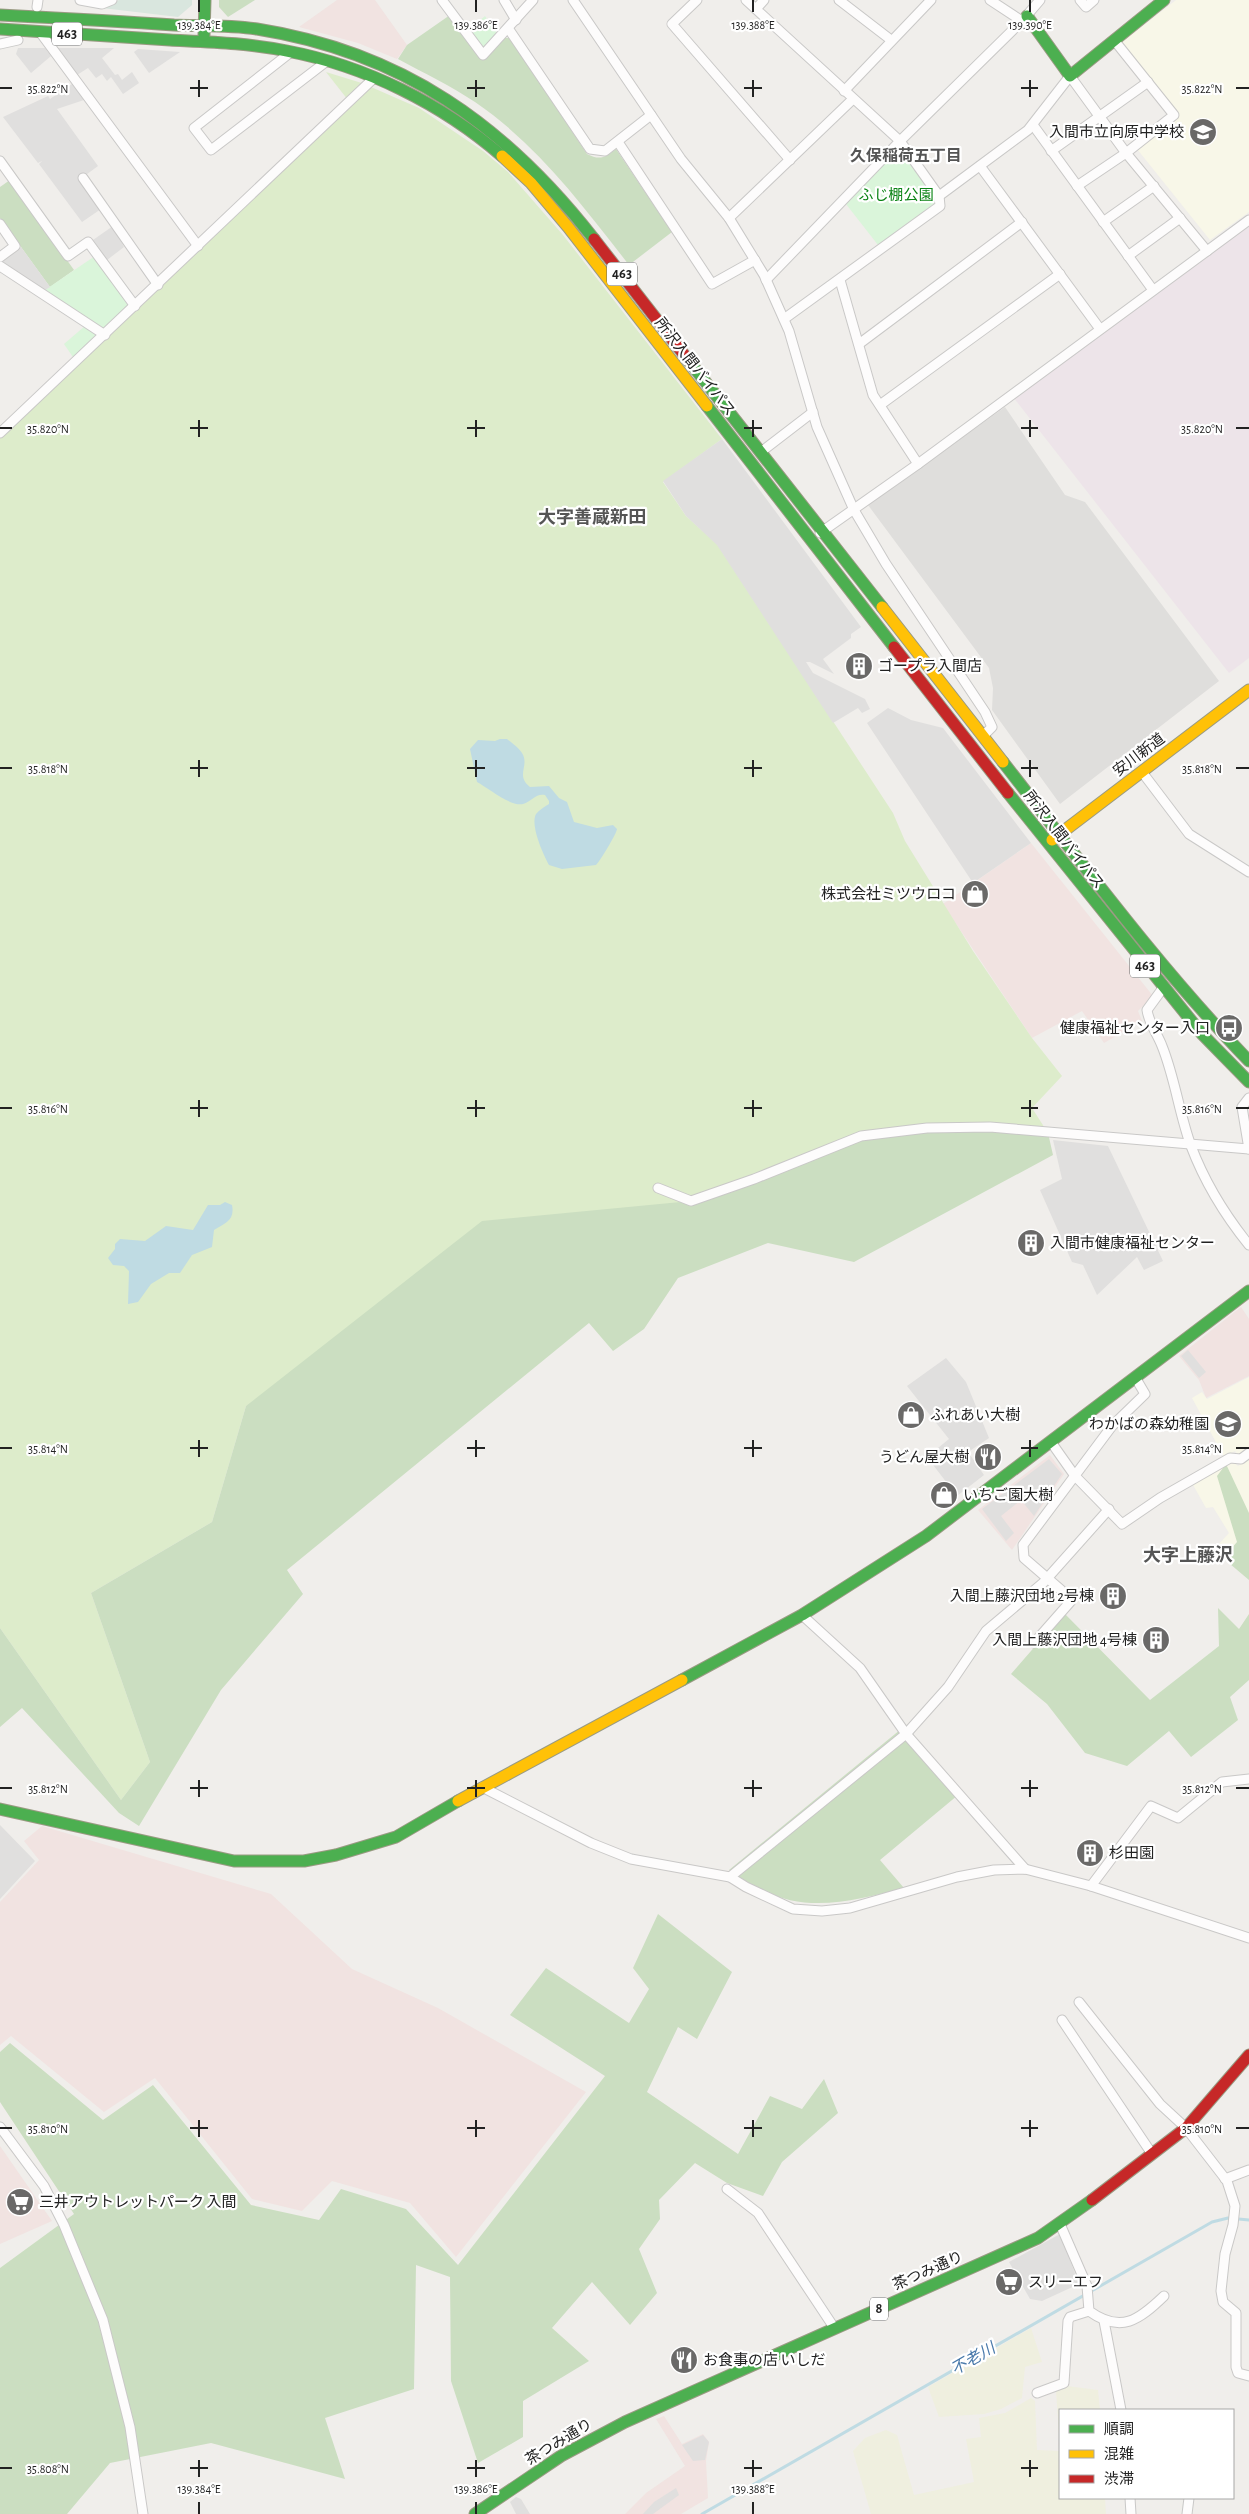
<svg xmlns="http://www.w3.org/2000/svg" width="1249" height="2514" font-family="'Alegreya Sans','Noto Sans JP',sans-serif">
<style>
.residential{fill:#dfdedc}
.commercial{fill:#f1e3e1}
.industrial{fill:#ede4e9}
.education{fill:#f8f7e8}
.farmland{fill:#efefdf}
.grass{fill:#ddeccb}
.forest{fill:#cbdec1}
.wetland{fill:#d9e6de}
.park{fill:#daf5da}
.parking{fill:#e0dfde}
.water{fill:#bfdbe3}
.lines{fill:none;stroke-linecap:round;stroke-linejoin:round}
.stream{stroke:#bfdbe3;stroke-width:3}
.street-casing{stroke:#c9c8c7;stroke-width:11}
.fast-casing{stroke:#999a82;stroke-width:13}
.slow-casing{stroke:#999a82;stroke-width:13}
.jam-casing{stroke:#999a82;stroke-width:13}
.street{stroke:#fdfcfc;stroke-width:9}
.fast{stroke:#4caf50;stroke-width:11}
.slow{stroke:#ffc107;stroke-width:11}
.jam{stroke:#c62828;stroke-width:11}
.ticks{fill:none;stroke:#222;stroke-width:2}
.labels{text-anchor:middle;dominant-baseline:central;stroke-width:4.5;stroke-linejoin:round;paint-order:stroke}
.shield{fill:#fff;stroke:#646464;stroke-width:1}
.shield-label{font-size:14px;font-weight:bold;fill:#222}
.poi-label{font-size:15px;fill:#222;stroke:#fff;text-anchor:start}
.park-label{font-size:15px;fill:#0c8416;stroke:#fff}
.street-label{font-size:15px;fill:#222;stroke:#fff}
.neighbourhood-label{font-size:16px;font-weight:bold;fill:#555;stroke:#fff}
.water-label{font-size:16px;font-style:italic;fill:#4a7aab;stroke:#fff}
.quarter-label{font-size:18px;font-weight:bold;fill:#555;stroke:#fff}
.ticks-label{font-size:12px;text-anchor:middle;fill:#222;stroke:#fff;stroke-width:4.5;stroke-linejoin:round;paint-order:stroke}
</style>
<rect width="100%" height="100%" fill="#f0eeeb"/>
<!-- residential -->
<path class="residential" d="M1005,407L1065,495L1085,502L1219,681L1060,804L992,710L993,688L989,668L868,505Z"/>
<!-- commercial -->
<g class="commercial">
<path d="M337,0H375L407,45L397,59L358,43L299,27Z"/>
<path d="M1031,843L1153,996L1138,1011L1142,1021L1104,1043L1082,1011L1032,1038L943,904Z"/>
<path d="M1241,1307L1249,1319V1376L1206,1398L1199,1380L1179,1356Z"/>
<path d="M1050,1455L1064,1474L1012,1550L978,1510Z"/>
<path d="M42,1826L271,1894L352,1969L438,2008L586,2092L456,2257L410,2203L332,2181L302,2211L252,2199L155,2078L104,2112L11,2036L0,2045V1902L39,1860L24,1841Z"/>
<path d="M0,2146L52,2221L0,2244Z"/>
<path d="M664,2416L682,2444L703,2434L709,2442L706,2461L708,2498L681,2514H625L646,2493L685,2466L656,2419Z"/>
</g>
<!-- industrial -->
<path class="industrial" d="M1249,225V658L1229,673L1013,397Z"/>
<!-- education -->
<g class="education">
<path d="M1176,0H1249V212L1210,240L1137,149L1178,115L1120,44Z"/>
<path d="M1249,1377V1448L1239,1456L1235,1451L1224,1457L1192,1398L1202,1392L1207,1399Z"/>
<path d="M1246,1460H1249V1575L1217,1546L1229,1533L1213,1507L1206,1508L1192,1483L1232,1461L1238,1466Z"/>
</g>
<!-- farmland -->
<g class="farmland">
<path d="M1031,2328L1042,2362L1025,2367L1022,2398L1001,2409L984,2414L939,2417L928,2387Z"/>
<path d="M1067,2386L1098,2390L1100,2410H1060V2498H1105L1106,2514H871L853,2451L865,2438L886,2430L897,2435L914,2495L974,2482L966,2439L981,2437L979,2418L1005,2413L1031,2398L1035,2401L1037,2450L1060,2451L1056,2390Z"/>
</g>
<!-- grass -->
<g class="grass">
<path d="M326,72L365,84L348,100Z"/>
<path d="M371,87L419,108L483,151L508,172L563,235L722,439L663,482L686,516L717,544L893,813L905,841L973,951L1032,1038L1062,1076L1032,1108L1048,1133L246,1406L212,1522L91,1593L150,1762L121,1800L0,1628V436Z"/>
</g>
<!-- forest -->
<g class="forest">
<path d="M219,0H255L228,17L219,7Z"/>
<path d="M450,15L482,60L504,38H510L587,154C600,161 606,157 616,149L672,232L629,265C583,206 538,145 475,102C451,86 424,73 398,59L407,45Z"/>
<path d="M10,180L74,270L50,287L0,218V187Z"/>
<path d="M927,1128L1048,1133L1053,1155L854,1262L768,1243L678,1278L644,1329L613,1351L589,1323L287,1570L303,1594L221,1690L139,1826L119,1813L22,1708L0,1727V1628L121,1800L150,1762L91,1593L212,1522L246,1406L482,1221L691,1201L861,1136Z"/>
<path d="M1226,1464L1249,1513V1580L1223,1558L1237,1542L1217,1476Z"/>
<path d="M1218,1608L1239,1629L1249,1614V1680L1230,1697L1238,1720L1191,1757L1169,1731L1127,1766L1085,1753L1047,1704L1011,1674L1064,1613L1150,1700L1219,1646Z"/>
<path d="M906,1725L958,1795L880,1860L904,1888C856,1900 809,1914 762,1890C751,1885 740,1877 729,1870Z"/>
<path d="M658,1914L732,1972L697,2039L678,2027L647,2092L738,2154L770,2096L802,2109L824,2079L838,2113L782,2162L763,2196L727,2183L695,2163L659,2200L660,2219L639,2249L657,2293L630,2325L592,2282L552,2328L589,2361L523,2401V2437L478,2463L451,2381L450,2277L416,2265L414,2389L325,2418L345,2479L211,2443L110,2463L67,2514H0V2268L74,2214L0,2102V2052L10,2043L103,2120L153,2085L251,2205L319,2220L341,2189L406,2209L458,2265L605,2076L510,2015L546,1968L629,2023L649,1989L633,1968Z"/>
</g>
<!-- wetland -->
<path class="wetland" d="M119,0H192V5L178,17L102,8Z"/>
<!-- park -->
<g class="park">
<path d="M485,16L497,33L484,47H480L468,30Z"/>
<path d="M902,152L935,197V203L878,245L846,204L895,153Z"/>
<path d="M95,256L128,302L127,309L108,328H101L45,290Z"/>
<path d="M85,326L97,334L95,341L75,360L64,344Z"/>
</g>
<!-- parking -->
<g class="parking">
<path d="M18,48H45L51,56L31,73L16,54Z"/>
<path d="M56,48H114L102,58L115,75L118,74L122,80L132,72L139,83L123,94L111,77L107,81L102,74L96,78L88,68L77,75Z"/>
<path d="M138,49L180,52L149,73L134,52Z"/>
<path d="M72,84L84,100L57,109L98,166L79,180L101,209L82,222L39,164L42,161L38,163L3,117L48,96L50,99Z"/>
<path d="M113,226L124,247L107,260L93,240Z"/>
<path d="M21,247L50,287L45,290L2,263L3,260Z"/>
<path d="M722,439L861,627L851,634V638L823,659L834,674L810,662H806L813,673L865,699L870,709L862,713L858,708L833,723L717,545L686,516L663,481Z"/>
<path d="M888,708L911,720L943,728L1031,843L973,883L867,723Z"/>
<path d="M1053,1140L1108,1146L1163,1261L1144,1270L1137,1257L1097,1295L1083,1265L1072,1262L1040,1190L1062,1179Z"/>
<path d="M1188,1350L1206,1372L1199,1378L1181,1356Z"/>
<path d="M946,1358L966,1382L989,1438L968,1452L984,1475L957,1496L927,1457L949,1439L907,1386Z"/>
<path d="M1049,1459L1062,1474L1034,1516L1021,1500L1001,1516L1014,1533L1006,1541L982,1509Z"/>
<path d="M0,1825L35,1861L0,1899Z"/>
<path d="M1060,2234L1079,2284L1042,2301L1030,2299L1009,2262Z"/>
<path d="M703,2435L709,2442L705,2460L693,2461L682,2445Z"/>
<path d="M676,2488L679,2495L653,2514H643L654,2502Z"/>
<path d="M516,2497L521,2499L530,2514H516L510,2502Z"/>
</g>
<!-- water -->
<g class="water">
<path d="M500,739H507C512,743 519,748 522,753C530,766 515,775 530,787L549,786L559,798L567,802L574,822L597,828L613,825L617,829C617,833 599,863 596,865L562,869L549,865C543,854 530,825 536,814C539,810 544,807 549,804V801L545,795C536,793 532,801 523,804C511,807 488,788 477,782L470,749L478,740L495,741Z"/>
<path d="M225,1202L232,1205C235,1220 226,1223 214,1230L212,1247L192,1255L180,1273H169L151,1284L138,1302L128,1304L129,1271L124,1266L113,1265L108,1258L115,1249V1244L120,1239L145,1241L166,1226L193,1230L208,1205H220Z"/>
</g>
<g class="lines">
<!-- stream -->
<path class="stream" d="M702,2514L1212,2222L1228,2218L1249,2220"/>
<!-- street casing -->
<g class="street-casing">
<g id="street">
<path d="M80,0L102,4L112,0"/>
<path d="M442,0L483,55L533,0"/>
<path d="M504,0L516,20"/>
<path d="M573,0L681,159L729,218L764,275L789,331L817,427L854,510L886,564L985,712L992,727L984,735"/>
<path d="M697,0L672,24L790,160"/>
<path d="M746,0L900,141L1022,21L1040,0"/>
<path d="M839,0L891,40"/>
<path d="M990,0L1022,21"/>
<path d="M1080,0L1086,7L1094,0"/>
<path d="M37,7L38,0"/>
<path d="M756,9L764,0"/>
<path d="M508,28L590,149L605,151L651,115"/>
<path d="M40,32L198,246"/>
<path d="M0,44L18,40"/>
<path d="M291,52L194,128L211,150L327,61"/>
<path d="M844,91L931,0"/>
<path d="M1033,125L1153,290"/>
<path d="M618,142L712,284L755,260"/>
<path d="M1051,151L1148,82"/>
<path d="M0,161L68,256L88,242L135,306"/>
<path d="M980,166L1100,329"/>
<path d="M83,178L158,285"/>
<path d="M1077,186L1126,153L1174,115L1114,40"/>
<path d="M939,196L1028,130L1070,76L1126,153L1207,251"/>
<path d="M729,218L853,99"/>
<path d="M1103,222L1154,186"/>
<path d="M0,224L15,246L0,257"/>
<path d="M1128,256L1180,218"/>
<path d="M0,266L105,335"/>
<path d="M766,280L900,141L939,196L940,206L784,319"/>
<path d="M840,280L873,395L918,464"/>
<path d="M859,344L1022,222"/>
<path d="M880,405L1060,274"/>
<path d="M0,433L374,78"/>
<path d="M761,452L813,412"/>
<path d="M820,533L918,464L1249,220"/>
<path d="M1142,772L1189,834L1249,872"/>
<path d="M1163,988L1147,1010C1149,1024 1157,1033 1162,1046C1175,1078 1179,1113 1191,1146C1205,1183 1224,1214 1249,1245"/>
<path d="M1249,1149L1242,1107L1249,1098"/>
<path d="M658,1188L691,1201L754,1179L861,1136L927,1128L990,1127L1249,1149"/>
<path d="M1051,1442L1075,1476L1122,1524L1160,1498L1230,1458L1241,1459L1249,1453"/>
<path d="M802,1615L860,1668L906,1734L1025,1869"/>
<path d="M1034,1643L1071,1601L1061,1590L1024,1558L1023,1545L1112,1426L1145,1394L1135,1377"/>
<path d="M482,1787L591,1843L631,1859L730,1877L746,1887L793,1909L822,1911L850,1908L957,1877L994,1870L1025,1869L1091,1886L1249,1938"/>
<path d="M730,1877L906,1734L948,1687L986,1631L1043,1583L1109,1509"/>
<path d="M1091,1886L1151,1806L1178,1818L1222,1782L1249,1779"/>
<path d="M1079,2002L1160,2104L1186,2128L1227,2181L1235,2206L1233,2225L1225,2254L1221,2291L1223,2302L1236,2313V2367L1238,2373L1249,2376"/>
<path d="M1062,2020L1152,2154"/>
<path d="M0,2127L44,2186L64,2225L103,2320L130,2427L143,2514"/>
<path d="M1225,2179L1249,2170"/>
<path d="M727,2189L758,2213L835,2329"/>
<path d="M1060,2224L1087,2286L1089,2311C1121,2334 1139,2320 1164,2296"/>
<path d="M1104,2321L1121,2410"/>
<path d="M1037,2393L1064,2383L1068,2321L1070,2317L1089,2311"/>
<path d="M1130,2498L1131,2514"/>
<path d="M1187,2514L1189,2498"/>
</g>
</g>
<!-- fast casing -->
<g class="fast-casing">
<g id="fast">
<path d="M0,15C58,18 116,21 174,25C201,26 230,25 257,29C402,52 505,125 594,239"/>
<path d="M1027,16L1070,76L1164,0"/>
<path d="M0,29C57,33 113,36 170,40C209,42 248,43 287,51C366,66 442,104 502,156"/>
<path d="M204,35L205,0"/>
<path d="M689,361L882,607"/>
<path d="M707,406L894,647"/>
<path d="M1003,762C1082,863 1159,968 1249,1061"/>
<path d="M1008,793L1202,1034L1249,1082"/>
<path d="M682,1680L802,1615L926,1536L1249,1291"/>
<path d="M0,1809L234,1861H304L336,1855L396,1837L458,1801"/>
<path d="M475,2514L561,2456L625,2422L1038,2238L1092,2200"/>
</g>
</g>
<!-- slow casing -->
<g class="slow-casing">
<g id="slow">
<path d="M502,156L531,183L568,227L707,406"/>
<path d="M882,607L1003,762"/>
<path d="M1052,840L1249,690"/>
<path d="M458,1801L682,1680"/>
</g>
</g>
<!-- jam casing -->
<g class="jam-casing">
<g id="jam">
<path d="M594,239L689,361"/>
<path d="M894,647L1008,793"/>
<path d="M1092,2200L1186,2128L1249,2055"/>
</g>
</g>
<!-- street -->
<use href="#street" class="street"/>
<!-- fast -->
<use href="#fast" class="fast"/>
<!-- slow -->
<use href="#slow" class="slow"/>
<!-- jam -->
<use href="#jam" class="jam"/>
</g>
<!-- ticks -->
<path class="ticks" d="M199,0V12M476,0V12M753,0V12M1030,0V12M199,80V97M476,80V97M753,80V97M1030,80V97M0,88H12M190,88H208M467,88H485M744,88H762M1021,88H1038M1236,88H1249M199,420V437M476,420V437M753,420V437M1030,420V437M0,428H12M190,428H208M467,428H485M744,428H762M1021,428H1038M1236,428H1249M199,760V777M476,760V777M753,760V777M1030,760V777M0,768H12M190,768H208M467,768H485M744,768H762M1021,768H1038M1236,768H1249M199,1100V1117M476,1100V1117M753,1100V1117M1030,1100V1117M0,1108H12M190,1108H208M467,1108H485M744,1108H762M1021,1108H1038M1236,1108H1249M199,1440V1457M476,1440V1457M753,1440V1457M1030,1440V1457M0,1448H12M190,1448H208M467,1448H485M744,1448H762M1021,1448H1038M1236,1448H1249M199,1780V1797M476,1780V1797M753,1780V1797M1030,1780V1797M0,1788H12M190,1788H208M467,1788H485M744,1788H762M1021,1788H1038M1236,1788H1249M199,2120V2137M476,2120V2137M753,2120V2137M1030,2120V2137M0,2128H12M190,2128H208M467,2128H485M744,2128H762M1021,2128H1038M1236,2128H1249M199,2460V2477M476,2460V2477M753,2460V2477M1030,2460V2477M0,2468H12M190,2468H208M467,2468H485M744,2468H762M1021,2468H1038M199,2502V2514M476,2502V2514M753,2502V2514"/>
<!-- icons -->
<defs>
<g id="school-disc" transform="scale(1.4375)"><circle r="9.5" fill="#6a6968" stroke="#fff"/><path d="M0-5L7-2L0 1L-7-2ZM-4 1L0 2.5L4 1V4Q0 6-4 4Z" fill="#fff"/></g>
<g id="building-disc" transform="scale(1.4375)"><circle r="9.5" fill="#6a6968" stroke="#fff"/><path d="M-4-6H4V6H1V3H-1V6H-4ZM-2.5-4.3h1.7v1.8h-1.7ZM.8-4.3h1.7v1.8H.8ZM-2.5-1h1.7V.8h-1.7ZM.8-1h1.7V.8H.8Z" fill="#fff"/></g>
<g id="shop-disc" transform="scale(1.4375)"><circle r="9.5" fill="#6a6968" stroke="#fff"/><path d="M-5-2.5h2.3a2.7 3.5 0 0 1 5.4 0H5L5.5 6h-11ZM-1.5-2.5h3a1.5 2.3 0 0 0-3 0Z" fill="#fff"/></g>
<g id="bus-disc" transform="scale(1.4375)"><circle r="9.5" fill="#6a6968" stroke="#fff"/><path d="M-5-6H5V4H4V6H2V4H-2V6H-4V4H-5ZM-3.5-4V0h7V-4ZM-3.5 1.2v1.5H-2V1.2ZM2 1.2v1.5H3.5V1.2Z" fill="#fff"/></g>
<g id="restaurant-disc" transform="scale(1.4375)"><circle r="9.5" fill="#6a6968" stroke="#fff"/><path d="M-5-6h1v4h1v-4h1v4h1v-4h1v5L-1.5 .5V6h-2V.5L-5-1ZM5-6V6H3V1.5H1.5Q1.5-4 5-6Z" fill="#fff"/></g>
<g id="supermarket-disc" transform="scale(1.4375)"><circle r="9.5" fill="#6a6968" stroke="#fff"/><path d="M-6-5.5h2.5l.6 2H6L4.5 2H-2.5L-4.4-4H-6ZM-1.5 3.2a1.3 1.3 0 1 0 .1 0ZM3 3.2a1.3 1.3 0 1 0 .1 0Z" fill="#fff"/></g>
</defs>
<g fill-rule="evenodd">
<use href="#school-disc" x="1203" y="132"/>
<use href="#building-disc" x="859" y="666"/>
<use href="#shop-disc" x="975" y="894"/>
<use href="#bus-disc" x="1229" y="1028"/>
<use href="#building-disc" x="1031" y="1243"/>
<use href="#shop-disc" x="911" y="1415"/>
<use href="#school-disc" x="1228" y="1424"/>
<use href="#restaurant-disc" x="988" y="1457"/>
<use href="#shop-disc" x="944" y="1495"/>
<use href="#building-disc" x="1113" y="1596"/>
<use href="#building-disc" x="1156" y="1640"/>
<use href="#building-disc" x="1090" y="1853"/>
<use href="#supermarket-disc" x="20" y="2202"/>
<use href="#supermarket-disc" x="1009" y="2282"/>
<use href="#restaurant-disc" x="684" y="2360"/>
</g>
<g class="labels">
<!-- shield labels -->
<g class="shield">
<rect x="52" y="22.5" width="30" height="23" rx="4"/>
<rect x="607" y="262.5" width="30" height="23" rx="4"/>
<rect x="1130" y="954.5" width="30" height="23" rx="4"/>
<rect x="870" y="2297.5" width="18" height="23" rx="4"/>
</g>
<g class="shield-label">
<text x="67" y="34">463</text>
<text x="622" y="274">463</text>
<text x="1145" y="966">463</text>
<text x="879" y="2309">8</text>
</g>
<!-- poi labels -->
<g class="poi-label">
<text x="1184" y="132" text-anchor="end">入間市立向原中学校</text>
<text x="878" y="666">ゴープラ入間店</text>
<text x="956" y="894" text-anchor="end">株式会社ミツウロコ</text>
<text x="1210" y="1028" text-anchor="end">健康福祉センター入口</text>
<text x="1050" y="1243">入間市健康福祉センター</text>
<text x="930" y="1415">ふれあい大樹</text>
<text x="1209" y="1424" text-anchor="end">わかばの森幼稚園</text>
<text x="969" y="1457" text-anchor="end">うどん屋大樹</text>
<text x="963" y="1495">いちご園大樹</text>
<text x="1094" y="1596" text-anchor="end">入間上藤沢団地 2号棟</text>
<text x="1137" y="1640" text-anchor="end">入間上藤沢団地 4号棟</text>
<text x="1109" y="1853">杉田園</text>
<text x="39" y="2202">三井アウトレットパーク 入間</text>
<text x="1028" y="2282">スリーエフ</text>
<text x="703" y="2360">お食事の店 いしだ</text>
</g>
<!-- park labels -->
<g class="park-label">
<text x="896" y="195">ふじ棚公園</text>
</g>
<!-- street labels -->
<g class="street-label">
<text transform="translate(695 367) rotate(52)">所沢入間バイパス</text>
<text transform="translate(1139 755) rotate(-37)">安川新道</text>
<text transform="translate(1064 840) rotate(52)">所沢入間バイパス</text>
<text transform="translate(928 2271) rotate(-24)">茶つみ通り</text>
<text transform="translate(559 2442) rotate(-31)">茶つみ通り</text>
</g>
<!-- neighbourhood labels -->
<g class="neighbourhood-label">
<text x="906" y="156">久保稲荷五丁目</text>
</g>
<!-- water labels -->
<g class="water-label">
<text transform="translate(973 2359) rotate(-30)">不老川</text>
</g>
<!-- quarter labels -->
<g class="quarter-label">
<text x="592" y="518">大字善蔵新田</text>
<text x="1188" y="1556">大字上藤沢</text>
</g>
</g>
<g class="ticks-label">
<text x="199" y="29">139.384°E</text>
<text x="476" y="29">139.386°E</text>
<text x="753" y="29">139.388°E</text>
<text x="1030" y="29">139.390°E</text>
<text x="48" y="93">35.822°N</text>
<text x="1202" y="93">35.822°N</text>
<text x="48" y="433">35.820°N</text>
<text x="1202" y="433">35.820°N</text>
<text x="48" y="773">35.818°N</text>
<text x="1202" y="773">35.818°N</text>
<text x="48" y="1113">35.816°N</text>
<text x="1202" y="1113">35.816°N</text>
<text x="48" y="1453">35.814°N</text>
<text x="1202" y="1453">35.814°N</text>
<text x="48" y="1793">35.812°N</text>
<text x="1202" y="1793">35.812°N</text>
<text x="48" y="2133">35.810°N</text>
<text x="1202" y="2133">35.810°N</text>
<text x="48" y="2473">35.808°N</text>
<text x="199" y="2493">139.384°E</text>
<text x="476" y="2493">139.386°E</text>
<text x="753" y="2493">139.388°E</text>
</g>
<!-- legend -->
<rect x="1059" y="2409" width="175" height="90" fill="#ffffff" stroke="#a7a7a7"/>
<rect x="1069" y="2425" width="25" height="8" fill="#4caf50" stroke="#a7a7a7"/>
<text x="1104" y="2434" font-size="15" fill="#222222">順調</text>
<rect x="1069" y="2450" width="25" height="8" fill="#ffc107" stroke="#a7a7a7"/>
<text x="1104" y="2459" font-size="15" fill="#222222">混雑</text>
<rect x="1069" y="2475" width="25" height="8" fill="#c62828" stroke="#a7a7a7"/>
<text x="1104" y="2484" font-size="15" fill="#222222">渋滞</text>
</svg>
